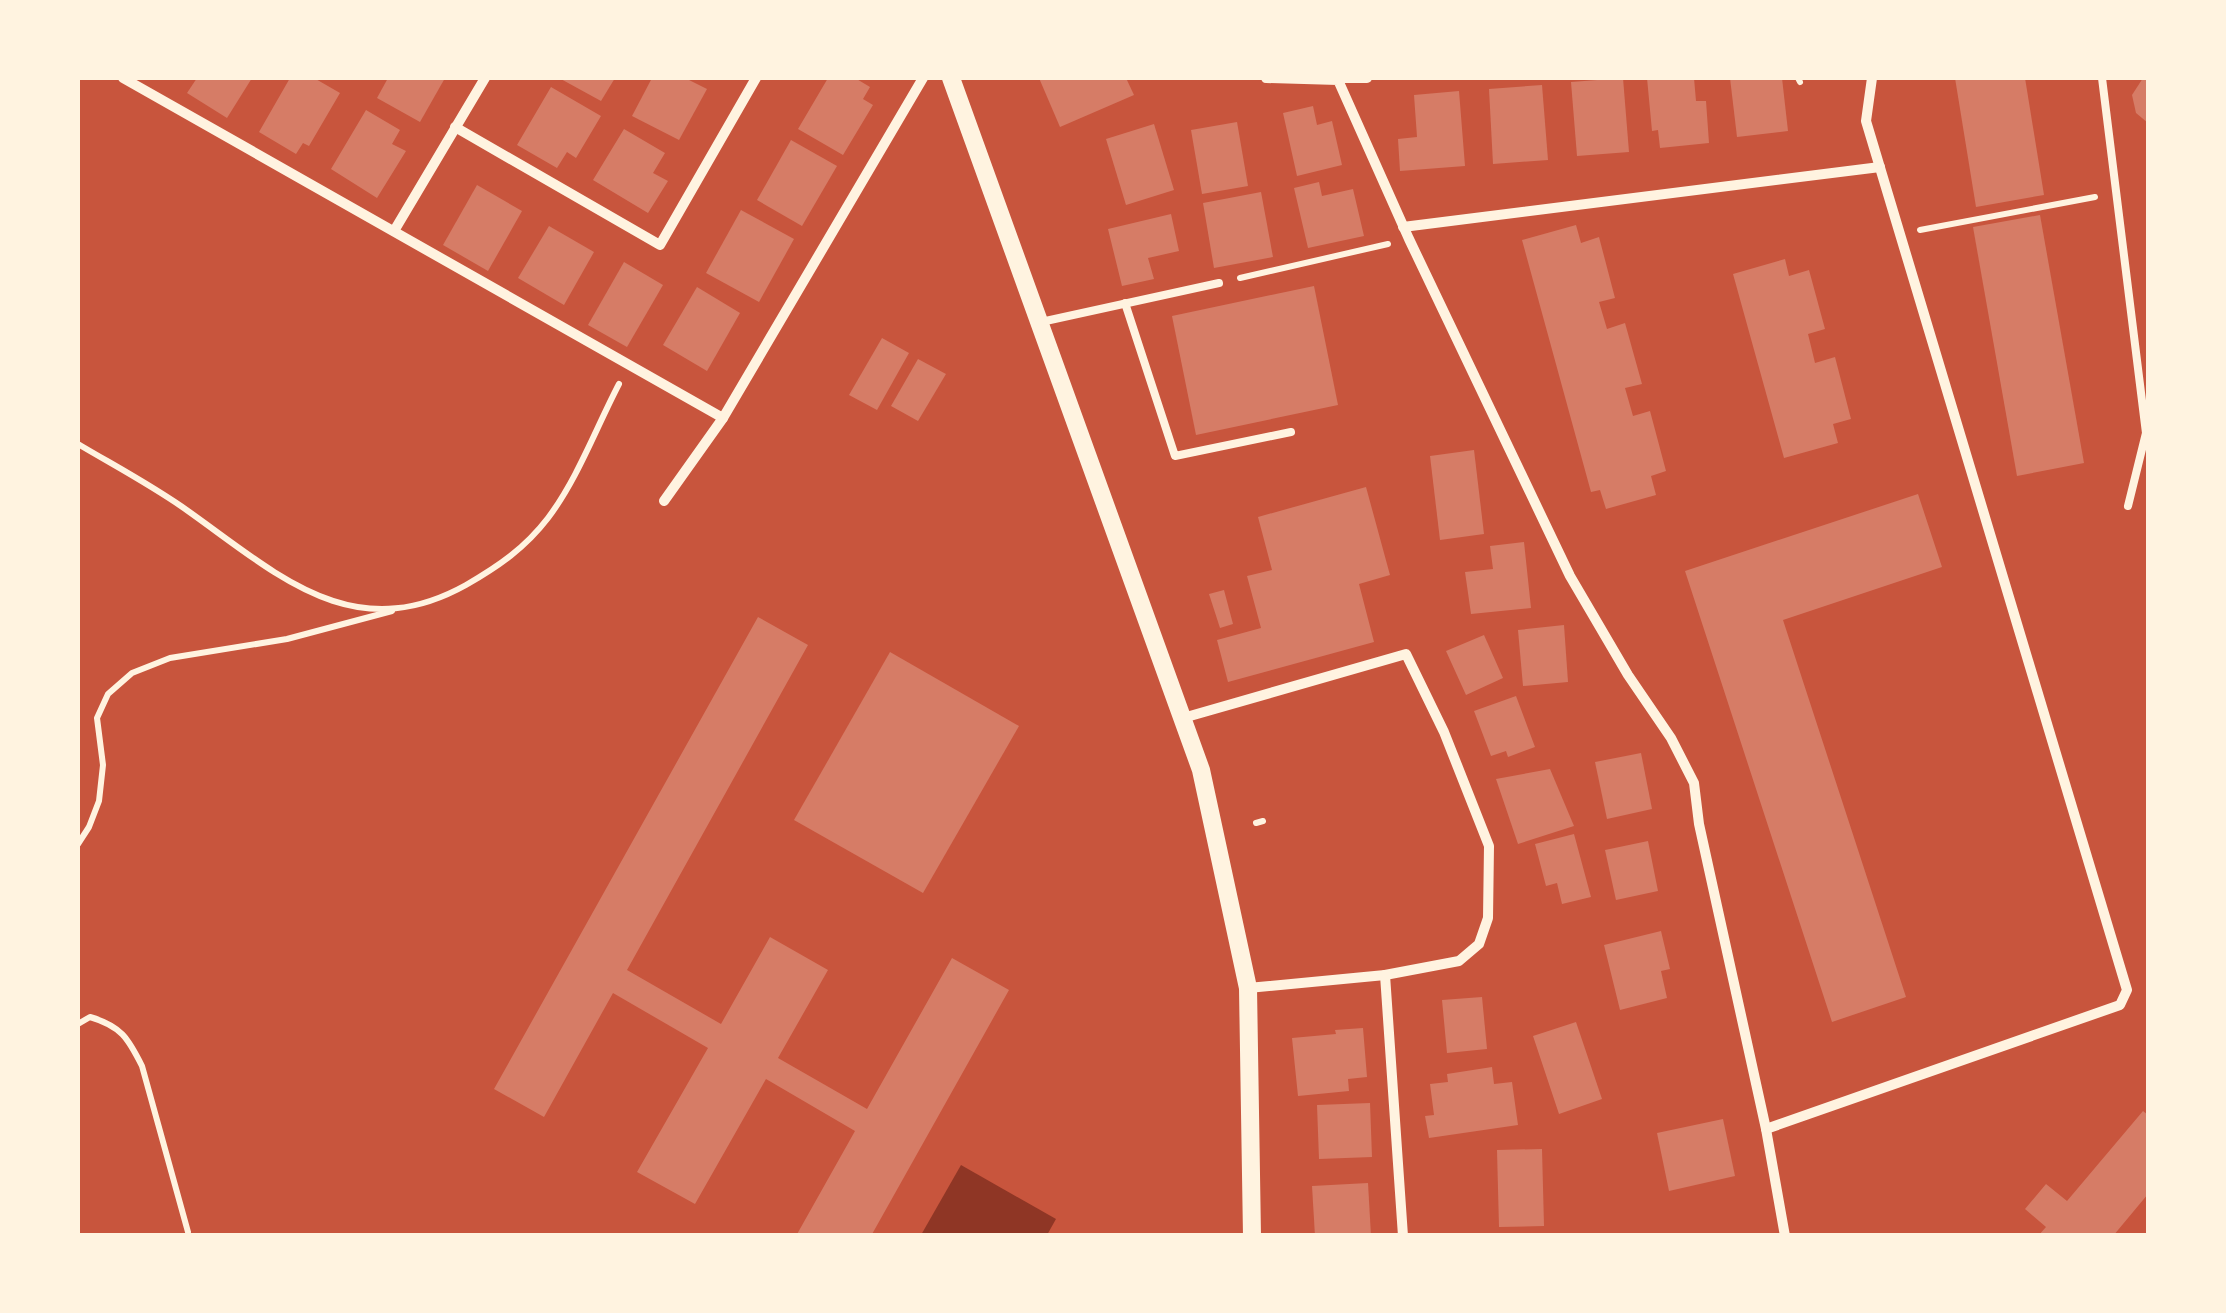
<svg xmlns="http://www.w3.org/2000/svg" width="2226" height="1313" font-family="Helvetica,sans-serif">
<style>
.water{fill:#8f3625}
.building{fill:#d67c66}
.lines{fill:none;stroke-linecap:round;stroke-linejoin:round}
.path{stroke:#fff3e0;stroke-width:6}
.service{stroke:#fff3e0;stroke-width:8}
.minor{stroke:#fff3e0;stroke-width:10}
.tertiary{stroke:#fff3e0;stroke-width:18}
</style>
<rect width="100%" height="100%" fill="#c8553d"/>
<!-- water -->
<path class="water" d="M961,1165L1056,1219L1047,1235H921Z"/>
<!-- building -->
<g class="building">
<path d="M197,78H252L227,118L187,93Z"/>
<path d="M290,78H314L340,93L309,146L303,143L296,154L259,132Z"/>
<path d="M388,78H445L420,122L377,98Z"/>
<path d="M559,78H615L601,101Z"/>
<path d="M652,78H685L707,89L679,140L632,116Z"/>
<path d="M828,78H855L870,87L863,99L873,105L843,155L798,129Z"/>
<path d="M1039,78H1126L1134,95L1060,127Z"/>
<path d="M1623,78L1629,152L1577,156L1571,82Z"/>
<path d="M1647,78H1694L1696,101H1706L1709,143L1660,148L1658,130L1652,131Z"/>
<path d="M1730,78H1782L1788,131L1737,137Z"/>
<path d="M1955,78H2025L2044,195L1976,207Z"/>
<path d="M2143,78H2148V123L2136,113L2132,95Z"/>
<path d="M1542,85L1548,160L1493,164L1489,89Z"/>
<path d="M551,87L601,116L576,158L567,152L557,168L517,145Z"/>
<path d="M1459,91L1465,166L1400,171L1398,139L1417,137L1414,95Z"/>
<path d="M1313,106L1317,125L1332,121L1342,165L1297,176L1283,113Z"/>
<path d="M366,110L400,130L392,144L406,151L377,198L331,169Z"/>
<path d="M1237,122L1248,186L1202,194L1191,130Z"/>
<path d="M1154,124L1174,190L1126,205L1106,139Z"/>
<path d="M624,129L665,153L653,173L668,181L648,213L593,180Z"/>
<path d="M791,140L837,166L802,226L757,200Z"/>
<path d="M1319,182L1322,196L1353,189L1364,236L1308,248L1294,188Z"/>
<path d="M477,185L522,211L488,271L443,245Z"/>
<path d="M1261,192L1273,257L1214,268L1203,203Z"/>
<path d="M741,210L794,239L759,302L706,273Z"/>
<path d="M1171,214L1179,251L1148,258L1154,279L1122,286L1108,229Z"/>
<path d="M2040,215L2084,463L2017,476L1973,227Z"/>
<path d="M1576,225L1581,243L1599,237L1615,298L1599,302L1607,329L1625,323L1642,384L1625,388L1633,416L1650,411L1666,471L1651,476L1656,495L1606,509L1600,490L1591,492L1522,240Z"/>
<path d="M549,226L594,252L564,305L518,278Z"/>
<path d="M1785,259L1789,276L1809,270L1825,329L1808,334L1815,363L1835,357L1851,419L1833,424L1838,443L1784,458L1733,274Z"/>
<path d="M624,262L663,285L627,347L588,325Z"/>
<path d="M1314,286L1338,405L1196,435L1172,316Z"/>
<path d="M697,287L740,313L707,371L663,345Z"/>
<path d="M882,338L909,353L877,410L849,395Z"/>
<path d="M918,359L946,374L918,421L891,406Z"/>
<path d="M1474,450L1484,534L1440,540L1430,456Z"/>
<path d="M1366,487L1390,575L1359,584L1374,642L1228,682L1217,640L1261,628L1247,576L1272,570L1258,517Z"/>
<path d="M1918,494L1942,567L1783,620L1906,997L1832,1022L1685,571Z"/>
<path d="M1524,542L1531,608L1471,614L1465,572L1493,569L1490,546Z"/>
<path d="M1224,590L1233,624L1220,628L1209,594Z"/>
<path d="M758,617L808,645L627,970L721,1024L770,937L828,970L778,1058L867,1109L952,958L1009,990L871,1236H796L855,1131L766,1079L695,1204L637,1172L708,1048L613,993L544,1117L494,1089Z"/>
<path d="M1564,625L1568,682L1523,686L1518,630Z"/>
<path d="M1484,635L1503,678L1466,695L1446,651Z"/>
<path d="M890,652L1019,726L923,893L794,820Z"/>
<path d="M1516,696L1535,747L1508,757L1506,751L1491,756L1474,711Z"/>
<path d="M1641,753L1652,809L1607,819L1595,762Z"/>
<path d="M1550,769L1574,826L1518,844L1496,779Z"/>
<path d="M1574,834L1591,897L1562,904L1557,883L1546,886L1535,844Z"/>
<path d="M1648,841L1658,891L1616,900L1605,850Z"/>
<path d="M1661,931L1670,969L1661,971L1667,998L1620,1010L1604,945Z"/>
<path d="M1482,997L1487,1049L1447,1053L1442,1000Z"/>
<path d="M1576,1022L1602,1099L1559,1114L1533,1036Z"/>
<path d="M1363,1028L1367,1077L1348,1079L1349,1091L1298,1096L1292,1038L1336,1034L1335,1030Z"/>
<path d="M1492,1067L1494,1084L1512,1082L1518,1125L1429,1138L1425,1116L1434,1115L1430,1084L1448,1082L1447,1074Z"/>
<path d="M1370,1103L1372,1157L1319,1159L1317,1105Z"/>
<path d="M2143,1111L2148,1115V1194L2113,1236H2038L2046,1227L2025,1209L2046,1184L2067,1201Z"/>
<path d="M1723,1119L1735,1176L1669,1191L1657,1133Z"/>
<path d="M1542,1149L1544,1226L1499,1227L1497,1150Z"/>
<path d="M1368,1183L1371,1236H1315L1312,1186Z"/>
</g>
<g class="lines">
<!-- path -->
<g class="path">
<path d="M1798,78L1800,82"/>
<path d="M1920,230L2095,197"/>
<path d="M1240,278L1388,244"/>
<path d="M78,444C115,466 153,486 188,511C277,574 353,648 466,585C499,566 525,548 548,518C578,478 596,428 619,384"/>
<path d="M1256,823L1263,821"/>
<path d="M78,844L89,827L99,801L103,765L97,718L108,694L132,673L170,658L287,639L392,611"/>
<path d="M78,1024L90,1017C121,1026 128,1038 142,1066L188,1232"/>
</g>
<!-- service -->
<g class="service">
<path d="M2102,78L2146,433L2128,506"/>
<path d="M1125,303L1175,456L1291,432"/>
<path d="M1041,322L1219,283"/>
</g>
<!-- minor -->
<g class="minor">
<path d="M123,78L723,418L923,78"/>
<path d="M1266,78L1338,80L1409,239L1570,576L1628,675L1671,738L1694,783L1699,824L1766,1129L1785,1236"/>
<path d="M1337,78H1367"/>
<path d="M455,127L660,245L756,78"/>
<path d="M1403,227L1880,167"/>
<path d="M394,231L485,78"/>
<path d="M664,501L723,418"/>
<path d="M1183,718L1406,654L1444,732L1489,846L1488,918L1479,944L1459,961L1385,975"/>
<path d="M1248,988L1385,975L1403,1236"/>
<path d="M1766,1129L2120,1005L2127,990L1866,121L1872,78"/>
</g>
<!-- tertiary -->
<path class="tertiary" d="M951,78L1201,770L1248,988L1252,1236"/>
</g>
<!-- border -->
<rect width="2226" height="1313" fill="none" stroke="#fff3e0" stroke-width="160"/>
</svg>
